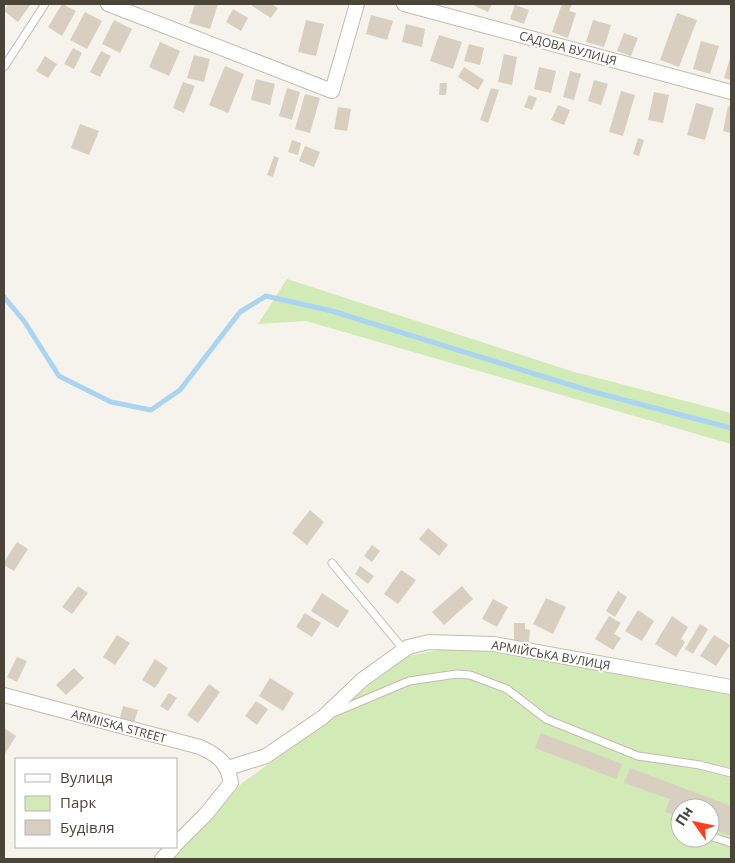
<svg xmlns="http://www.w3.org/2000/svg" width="735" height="863" font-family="'Open Sans',sans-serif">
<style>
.green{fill:#d2eab5;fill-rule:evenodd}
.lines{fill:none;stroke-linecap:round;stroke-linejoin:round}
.stream{stroke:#a9d4f2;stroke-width:5}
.building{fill:#d8cfc1}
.lane-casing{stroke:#c2bbae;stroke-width:9}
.street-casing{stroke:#c2bbae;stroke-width:16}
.lane{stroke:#fff;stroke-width:7}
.street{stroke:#fff;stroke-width:14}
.labels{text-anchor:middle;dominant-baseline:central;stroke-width:4;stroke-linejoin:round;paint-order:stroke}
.street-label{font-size:12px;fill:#4b4439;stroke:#fff}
</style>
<rect width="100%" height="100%" fill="#f6f3ec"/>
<!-- green -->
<g class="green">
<path d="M287,279L571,371L731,413V444L306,321L258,324Z"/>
<path d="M448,648L534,655L731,691V859H173L242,783L309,735L403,657ZM680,808H710V838H680Z"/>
</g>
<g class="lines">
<!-- stream -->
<path class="stream" d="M4,297L24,321L59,376L111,402L151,410L180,390L240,312L266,296L332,311L590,391L731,428"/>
</g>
<!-- building -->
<g class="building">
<path d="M8,4H31L18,22L4,11Z"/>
<path d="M62,4L76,11L62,36L48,27Z"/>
<path d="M195,4H218L210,29L189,23Z"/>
<path d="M253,4H271L278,8L271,18L252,6Z"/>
<path d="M471,4H492L488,12Z"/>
<path d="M562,4H572L569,11L576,13L568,38L552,32Z"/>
<path d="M515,5L529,10L524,24L510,19Z"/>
<path d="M233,9L248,18L241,31L226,22Z"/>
<path d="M85,12L102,21L87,49L70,40Z"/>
<path d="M677,13L697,20L679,67L660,60Z"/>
<path d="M371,15L393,21L387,40L366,34Z"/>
<path d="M114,20L132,29L120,53L102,44Z"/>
<path d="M306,20L324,24L316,56L298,52Z"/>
<path d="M593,20L611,25L604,47L586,42Z"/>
<path d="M406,24L425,29L422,47L402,42Z"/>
<path d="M624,33L638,38L631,56L617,51Z"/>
<path d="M439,35L462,42L453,69L430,61Z"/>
<path d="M701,41L719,46L710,74L693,69Z"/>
<path d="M160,42L180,51L169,76L149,67Z"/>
<path d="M469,44L484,48L480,65L464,61Z"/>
<path d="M73,48L82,53L74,69L64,64Z"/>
<path d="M101,51L111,56L100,77L90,72Z"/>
<path d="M504,54L517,57L512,85L498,82Z"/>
<path d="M194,55L210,59L204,82L187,78Z"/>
<path d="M731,55V80L724,78Z"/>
<path d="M45,56L57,64L48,78L36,71Z"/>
<path d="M225,66L244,74L228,113L209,105Z"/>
<path d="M464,67L484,80L478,90L458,77Z"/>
<path d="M539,67L556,71L551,93L534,89Z"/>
<path d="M570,71L581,74L574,100L563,97Z"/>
<path d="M256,79L275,84L270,105L251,100Z"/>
<path d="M594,80L608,84L601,105L588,101Z"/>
<path d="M183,82L195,86L184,113L173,108Z"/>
<path d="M440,83H447L446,95H439Z"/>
<path d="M287,88L300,92L292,120L279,116Z"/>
<path d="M491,88L499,90L488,123L480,120Z"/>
<path d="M621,91L635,95L623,136L609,132Z"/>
<path d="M654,92L669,95L663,123L648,120Z"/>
<path d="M305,94L320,98L310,133L295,129Z"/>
<path d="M529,95L537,98L532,110L524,107Z"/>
<path d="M696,103L714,108L705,140L687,135Z"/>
<path d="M558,105L570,110L564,125L551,120Z"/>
<path d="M728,106L731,107V133L723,131Z"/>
<path d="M338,107L351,109L347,131L334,129Z"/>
<path d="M80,124L99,131L89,155L71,148Z"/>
<path d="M638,138L644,140L639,156L633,154Z"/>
<path d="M292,140L301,143L298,155L288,152Z"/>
<path d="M305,146L320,152L314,167L299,161Z"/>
<path d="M274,156L279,158L273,177L267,175Z"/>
<path d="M310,510L324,522L307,545L292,533Z"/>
<path d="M428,528L448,545L439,556L419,539Z"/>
<path d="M17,542L28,549L14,571L4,565V562Z"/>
<path d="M372,545L380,551L372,562L364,556Z"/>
<path d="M360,566L374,576L368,584L355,574Z"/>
<path d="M401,570L416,580L398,604L384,594Z"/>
<path d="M78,586L88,593L72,614L62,607Z"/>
<path d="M462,586L473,599L444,625L432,612Z"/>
<path d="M618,591L627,597L615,617L606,611Z"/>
<path d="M322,593L349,611L338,628L311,611Z"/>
<path d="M546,598L566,607L553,634L533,624Z"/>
<path d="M493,599L508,607L497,627L482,619Z"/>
<path d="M638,610L654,621L642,641L625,631Z"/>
<path d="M305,613L321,623L312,637L296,627Z"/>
<path d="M609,616L621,623L614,634L621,638L613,650L595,639Z"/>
<path d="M672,616L688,627L681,639L685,642L676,657L655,644Z"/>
<path d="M514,623H525V629L530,630L529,642H514Z"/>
<path d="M700,624L708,629L693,654L685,649Z"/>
<path d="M117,635L130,643L115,665L103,657Z"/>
<path d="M714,635L730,645L716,666L700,656Z"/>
<path d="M17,657L27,661L17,682L7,677Z"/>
<path d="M155,659L168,668L155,688L142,680Z"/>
<path d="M74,668L84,678L66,695L56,685Z"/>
<path d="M270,678L294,693L283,711L259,696Z"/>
<path d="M209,684L220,692L198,723L187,715Z"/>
<path d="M169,693L177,698L168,711L160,706Z"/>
<path d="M256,701L268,709L257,725L245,716Z"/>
<path d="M123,706L138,710L134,722L120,718Z"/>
<path d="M4,728L16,736L4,755Z"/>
<path d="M541,733L622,764L616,779L535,748Z"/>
<path d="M630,768L731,806V836L710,828V808H680V817L665,812L670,799L624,783Z"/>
</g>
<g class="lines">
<!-- lane casing -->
<g class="lane-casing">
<g id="lane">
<path d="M4,67L45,4"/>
<path d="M332,563L404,650"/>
<path d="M333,713L409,681L457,674L470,675L507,689L546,719L638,756L700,765L731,773"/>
<path d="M710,836L731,843"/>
</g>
</g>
<!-- street casing -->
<g class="street-casing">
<g id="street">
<path d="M108,4L332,91L357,4"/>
<path d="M404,4L731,92"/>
<path d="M4,695L200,747C219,756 227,762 231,783L206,814L176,844"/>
<path d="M228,768L266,756L323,717L362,680L408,647L429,642L494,644L731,687"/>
<path d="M162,859L174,847"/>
</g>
</g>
<!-- lane -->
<use href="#lane" class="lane"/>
<!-- street -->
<use href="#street" class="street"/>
</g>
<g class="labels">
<!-- street labels -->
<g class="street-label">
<text transform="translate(568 48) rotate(15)">САДОВА ВУЛИЦЯ</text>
<text transform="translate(551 655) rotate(10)">АРМІЙСЬКА ВУЛИЦЯ</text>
<text transform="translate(119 726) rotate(15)">ARMIISKA STREET</text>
</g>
</g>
<!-- border -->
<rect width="735" height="863" fill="none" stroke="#4b4439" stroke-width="10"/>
<!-- legend -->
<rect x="15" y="758" width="162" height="90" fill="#ffffff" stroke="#b7b4b0"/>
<rect x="25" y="774" width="25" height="8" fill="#ffffff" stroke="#b7b4b0"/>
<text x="60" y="783" font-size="15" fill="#4b4439">Вулиця</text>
<rect x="25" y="796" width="25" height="15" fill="#d2eab5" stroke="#b7b4b0"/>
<text x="60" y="808" font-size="15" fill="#4b4439">Парк</text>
<rect x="25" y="820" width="25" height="15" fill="#d8cfc1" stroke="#b7b4b0"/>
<text x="60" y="833" font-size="15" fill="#4b4439">Будівля</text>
<!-- north arrow -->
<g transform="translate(695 823) rotate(303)"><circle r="24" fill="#ffffff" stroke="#b7b4b0"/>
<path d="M0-4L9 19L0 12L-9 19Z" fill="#fc3f1d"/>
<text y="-8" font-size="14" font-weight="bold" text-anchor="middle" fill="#4b4439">Пн</text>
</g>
</svg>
